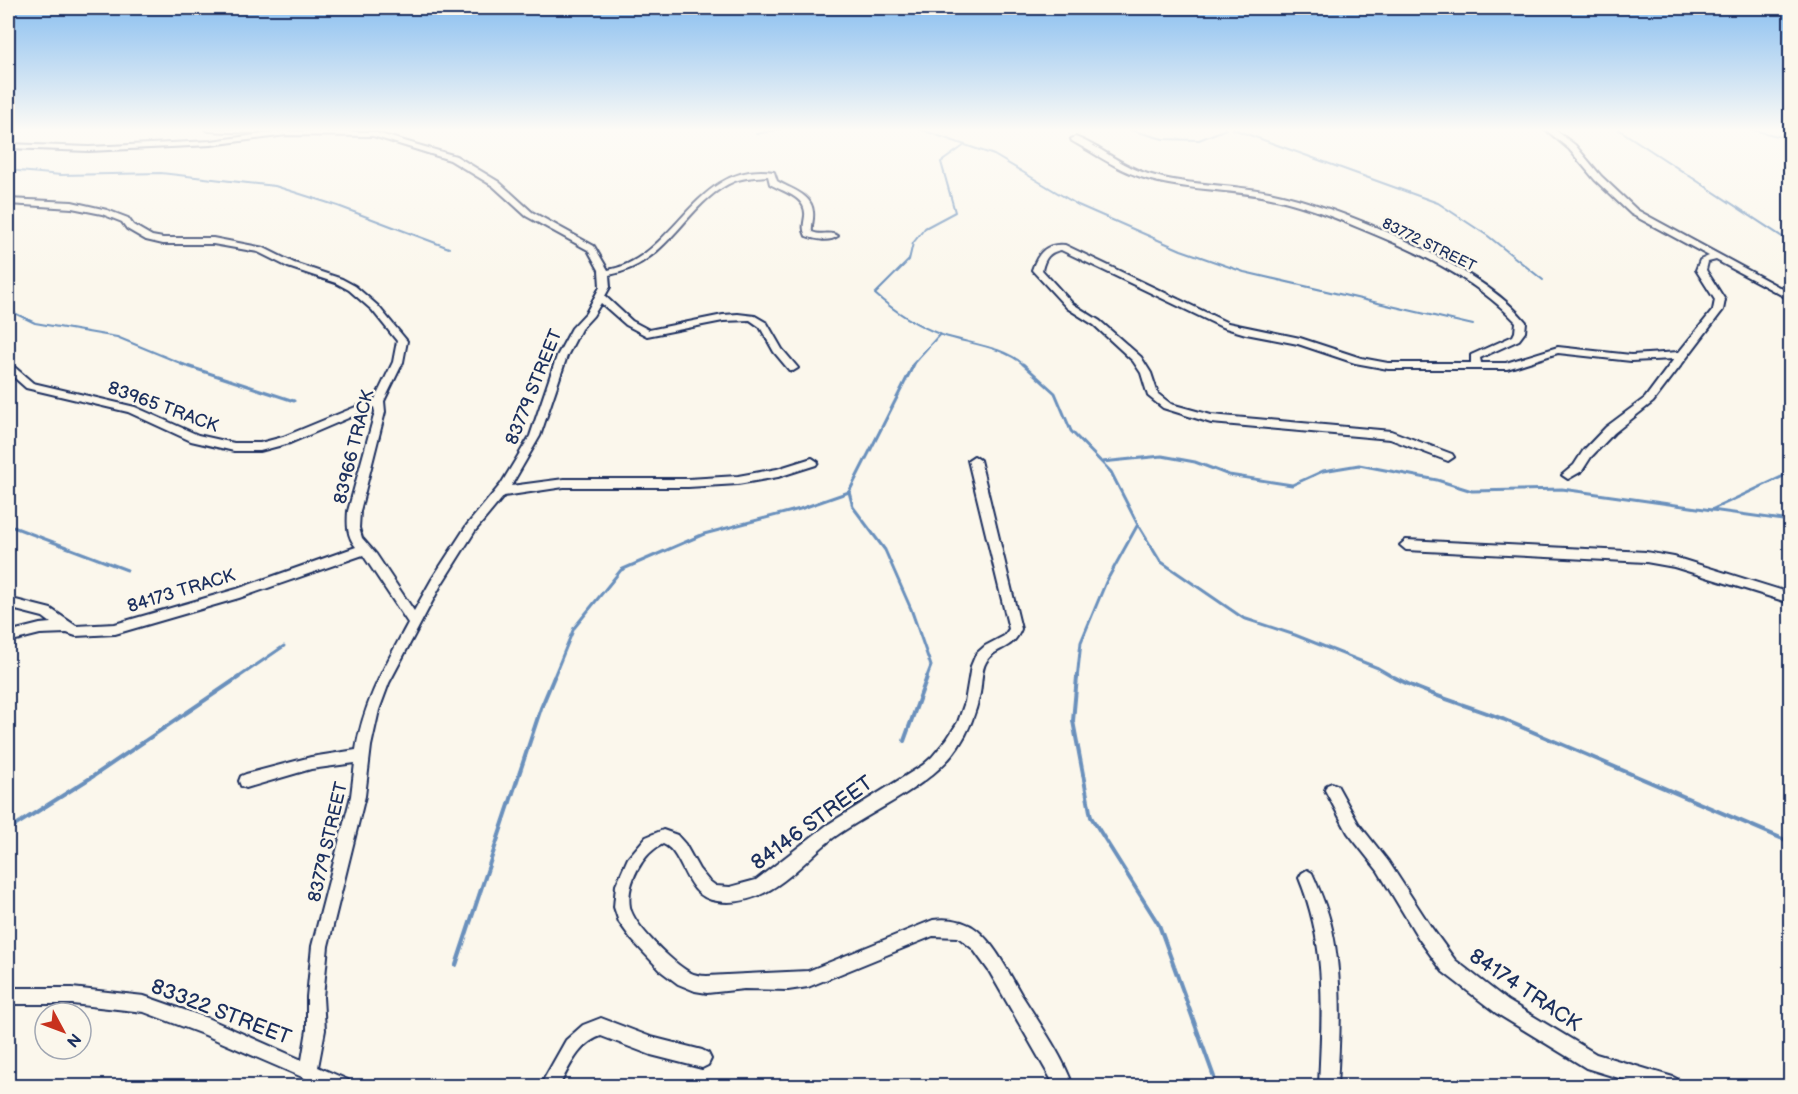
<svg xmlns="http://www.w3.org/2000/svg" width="1798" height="1094" font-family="'Balsamiq Sans',sans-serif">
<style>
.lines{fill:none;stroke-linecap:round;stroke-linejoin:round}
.stream-far2{stroke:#6a90bc;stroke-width:2}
.stream-far1{stroke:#6a90bc;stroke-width:3}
.stream{stroke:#6a90bc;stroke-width:4}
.minor-casing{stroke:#1b2f5e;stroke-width:4}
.minor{fill:#fbf7ec;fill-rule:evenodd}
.labels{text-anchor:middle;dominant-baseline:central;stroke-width:5;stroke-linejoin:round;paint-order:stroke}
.far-street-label{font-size:15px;fill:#1b2f5e;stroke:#fbf7ec}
.street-label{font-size:18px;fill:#1b2f5e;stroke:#fbf7ec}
.near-street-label{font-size:21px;fill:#1b2f5e;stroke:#fbf7ec}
</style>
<rect width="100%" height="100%" fill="#fbf7ec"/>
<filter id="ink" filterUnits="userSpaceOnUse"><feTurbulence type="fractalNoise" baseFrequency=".0167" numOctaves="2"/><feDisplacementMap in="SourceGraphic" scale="12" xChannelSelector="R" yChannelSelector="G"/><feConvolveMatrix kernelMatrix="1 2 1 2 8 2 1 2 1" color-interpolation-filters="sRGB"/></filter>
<g filter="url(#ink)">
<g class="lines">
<!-- stream-far2 -->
<g class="stream-far2">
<path d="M919,129L994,155L1078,205L1181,250L1244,272L1473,325"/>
<path d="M1127,129L1163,139L1199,140L1226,129"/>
<path d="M1233,129L1438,203L1488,236L1543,280"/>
<path d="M1618,129L1790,242"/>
<path d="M1749,129L1790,139"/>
<path d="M756,134L781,129"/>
<path d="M965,145L941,162L955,212L925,228L913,243L909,260L875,294C894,311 918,326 942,335C969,344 1003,346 1024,365"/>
<path d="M8,170L61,175L161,173L275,186L338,206L449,248"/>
<path d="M8,310L35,323L117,337L185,365"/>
<path d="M912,365L940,334"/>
</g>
<!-- stream-far1 -->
<g class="stream-far1">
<path d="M181,364L294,401"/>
<path d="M1023,364L1055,393L1071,431L1111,472L1138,525L1160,561L1243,618L1295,635L1378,668L1397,679"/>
<path d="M1102,462L1162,456L1195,462L1229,475L1292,485L1323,471L1359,465L1437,480L1472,491L1562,489L1790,521"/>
<path d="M849,492L853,507L885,550L911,609L931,666L926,679"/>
<path d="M1711,510L1790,473"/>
<path d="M8,525L127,570"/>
<path d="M236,679L284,646"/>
<path d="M553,679L574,628L621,570L704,534L800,509L849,492L914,364"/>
<path d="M1077,679L1081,642L1106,582L1137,526"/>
</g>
<!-- stream -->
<g class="stream">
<path d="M1077,677L1073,721L1091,817L1159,925L1214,1077"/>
<path d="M1394,677C1429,696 1468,705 1505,720L1790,842"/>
<path d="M904,741L927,677"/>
<path d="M8,830L92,777L239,677"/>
<path d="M456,965L541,708L554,677"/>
</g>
<!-- minor casing -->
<g class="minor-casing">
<g id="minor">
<path d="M205,129H256L259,131L255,133L209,131Z"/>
<path d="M1545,129H1554L1575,145L1601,176L1637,210L1790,293V299L1787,298L1716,260L1708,262L1706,270L1725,300L1723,310L1653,402L1614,433L1591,457L1582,471L1568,479L1562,475L1574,465L1583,451L1606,427L1645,398L1674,359L1631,361L1558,353L1507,369H1388L1355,363L1298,344L1246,334L1222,327L1061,250C1049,252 1045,258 1042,270L1073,304L1100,321L1141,357L1151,373L1158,394L1171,404L1211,415L1391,431L1452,454L1454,457L1448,461L1390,439L1211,423L1163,408L1148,396L1141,373L1133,361L1094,325L1067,308L1032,270C1038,253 1046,243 1065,245L1228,323L1300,338L1361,358L1388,363H1471V355L1513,336L1515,332L1516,322C1474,277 1414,250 1357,227C1329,215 1301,204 1271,198C1228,188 1183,191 1141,177C1116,169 1094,153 1072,141L1071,139L1075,137C1100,146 1121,166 1148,174C1187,186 1229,184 1269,192C1340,206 1481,266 1526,322L1525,332L1519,340L1480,358L1481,363H1506L1558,347L1631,355L1679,352L1713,310L1715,300L1696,270L1700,260L1709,256L1631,214L1595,180L1569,149Z"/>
<path d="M286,131L373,132L456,156L499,182L532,212L594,246L608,270C676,258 695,160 774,172L777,181C790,189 812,194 813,212C814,220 811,225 812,232C821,236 831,231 838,236C830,242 816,240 806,236C802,228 804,224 805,216C807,197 783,192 770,184L768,176C757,177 745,177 735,181C686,201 670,264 609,275L610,287L605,296L632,321L649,330L723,315L738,314L755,316L767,323L782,349L798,368L793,371L789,370L774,352L760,327L750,320L723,321L647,336L626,325L601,303L593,316L581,329L567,356L540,436L511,486L564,479H688L738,476L777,469L812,458L818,462L816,465L778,477L738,484L688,487H564L504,496L475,531L441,585L389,683L379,710L371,746L365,796L328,946L323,997L325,1030L318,1067L348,1080L351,1086H323L205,1035L144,1012L72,1004H8V988H72L144,996L207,1018L302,1060L307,1030V997L312,946L351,796L355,763L311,769L246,788L241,786L239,781L241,776L246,774L311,757L356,750C363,703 386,664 408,623L363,555L239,598L115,634L76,636L67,633L40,634L8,642V632L40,624L51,623L43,617L8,608V598L51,609L76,626L115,624L237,589L356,547C347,536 347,525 348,511L375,412L374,407L290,443L260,451H234L191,441L128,412L26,388L8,372V364L12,365L33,383L135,407L198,435L234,443H260L283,437L375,399L393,362L397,341L372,310L349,290L336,283L288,267L258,252L213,244H163L146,240L127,229L122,222L102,214L72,208L8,204V199L72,202L107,210L128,218L133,225L152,236L163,238H213L264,248L294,263L342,279L355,286L378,306L407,341L403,362L384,401L385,412L360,511L359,528L362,538L376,554L414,611L432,579L467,525L501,484L530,436L557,356L572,328L586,313L600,287L599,270L588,250L526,216L493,186L450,160L373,136L286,135L211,145L89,151L8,148V144L89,147L211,141Z"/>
<path d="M974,456L980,460L1021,629C1012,652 995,646 986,662C981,670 982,683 980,693C976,712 969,731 958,747C931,787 872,810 833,838C811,855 791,879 766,892C750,900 735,904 717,901C683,897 685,853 663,844C642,853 626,884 630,907C633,925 673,963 689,972C695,975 701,976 707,976L808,971L933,920C948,918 964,920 977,930C997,947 1008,972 1021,994C1039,1023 1062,1054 1073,1086H1055L989,971L973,949L958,937L933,936L808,987L788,990L744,989L707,993L695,991L678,984L662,972L632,940L619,922L614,907L616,885L628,858L646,837L663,830L677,835L685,844L699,869L708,880L716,886L730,887L756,880L827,825L923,765L932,757L947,739L958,722L965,702L971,666L976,654L985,646L1004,636L1009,629L968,460Z"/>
<path d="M1406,540L1646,552L1674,557L1790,593V603L1674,567L1646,562L1406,550L1400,545Z"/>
<path d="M1332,783L1337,785L1358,823L1388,861L1431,927L1455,960L1508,1001L1596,1054L1673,1077L1679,1080L1682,1086H1645L1586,1068L1496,1013L1443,972L1419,939L1378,871L1348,833L1325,790L1327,785Z"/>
<path d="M1307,870L1312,873C1320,891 1328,910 1332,929C1343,980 1340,1035 1337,1086H1319C1322,1012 1328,949 1299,878L1302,873Z"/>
<path d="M601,1018L651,1037L702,1050L708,1053L711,1059L708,1065L702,1068L651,1055L601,1036C579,1043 569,1068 559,1086H540L566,1040L583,1025Z"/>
</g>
</g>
<!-- minor -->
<use href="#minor" class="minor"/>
</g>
</g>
<!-- sky -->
<linearGradient id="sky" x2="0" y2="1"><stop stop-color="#8abff0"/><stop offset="0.46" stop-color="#fdfbf6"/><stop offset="1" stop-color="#fdfbf6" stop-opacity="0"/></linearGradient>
<rect width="1798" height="282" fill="url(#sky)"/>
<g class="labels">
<!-- far-street labels -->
<g class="far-street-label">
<text transform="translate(1429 245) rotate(26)">83772 STREET</text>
</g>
<!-- street labels -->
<g class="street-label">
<text transform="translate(534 387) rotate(-68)">83779 STREET</text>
<text transform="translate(163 407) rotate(20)">83965 TRACK</text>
<text transform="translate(354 447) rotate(-76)">83966 TRACK</text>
<text transform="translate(181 591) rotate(-17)">84173 TRACK</text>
<text transform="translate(328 842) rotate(-77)">83779 STREET</text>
</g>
<!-- near-street labels -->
<g class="near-street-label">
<text transform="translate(812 823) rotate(-36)">84146 STREET</text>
<text transform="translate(1525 990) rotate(34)">84174 TRACK</text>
<text transform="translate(221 1012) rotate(21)">83322 STREET</text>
</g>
</g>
<!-- margin -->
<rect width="1798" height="1094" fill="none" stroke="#fbf7ec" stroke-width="30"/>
<rect x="15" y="15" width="1768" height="1064" fill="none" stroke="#1b2f5e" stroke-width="2" filter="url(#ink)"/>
<!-- north arrow -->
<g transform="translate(63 1031) rotate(131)"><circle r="28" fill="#fbf7ec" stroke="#a1a7b3" stroke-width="1.5"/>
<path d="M0-4.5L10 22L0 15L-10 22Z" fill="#c8321e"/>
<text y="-9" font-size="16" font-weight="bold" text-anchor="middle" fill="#1b2f5e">N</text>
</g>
</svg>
